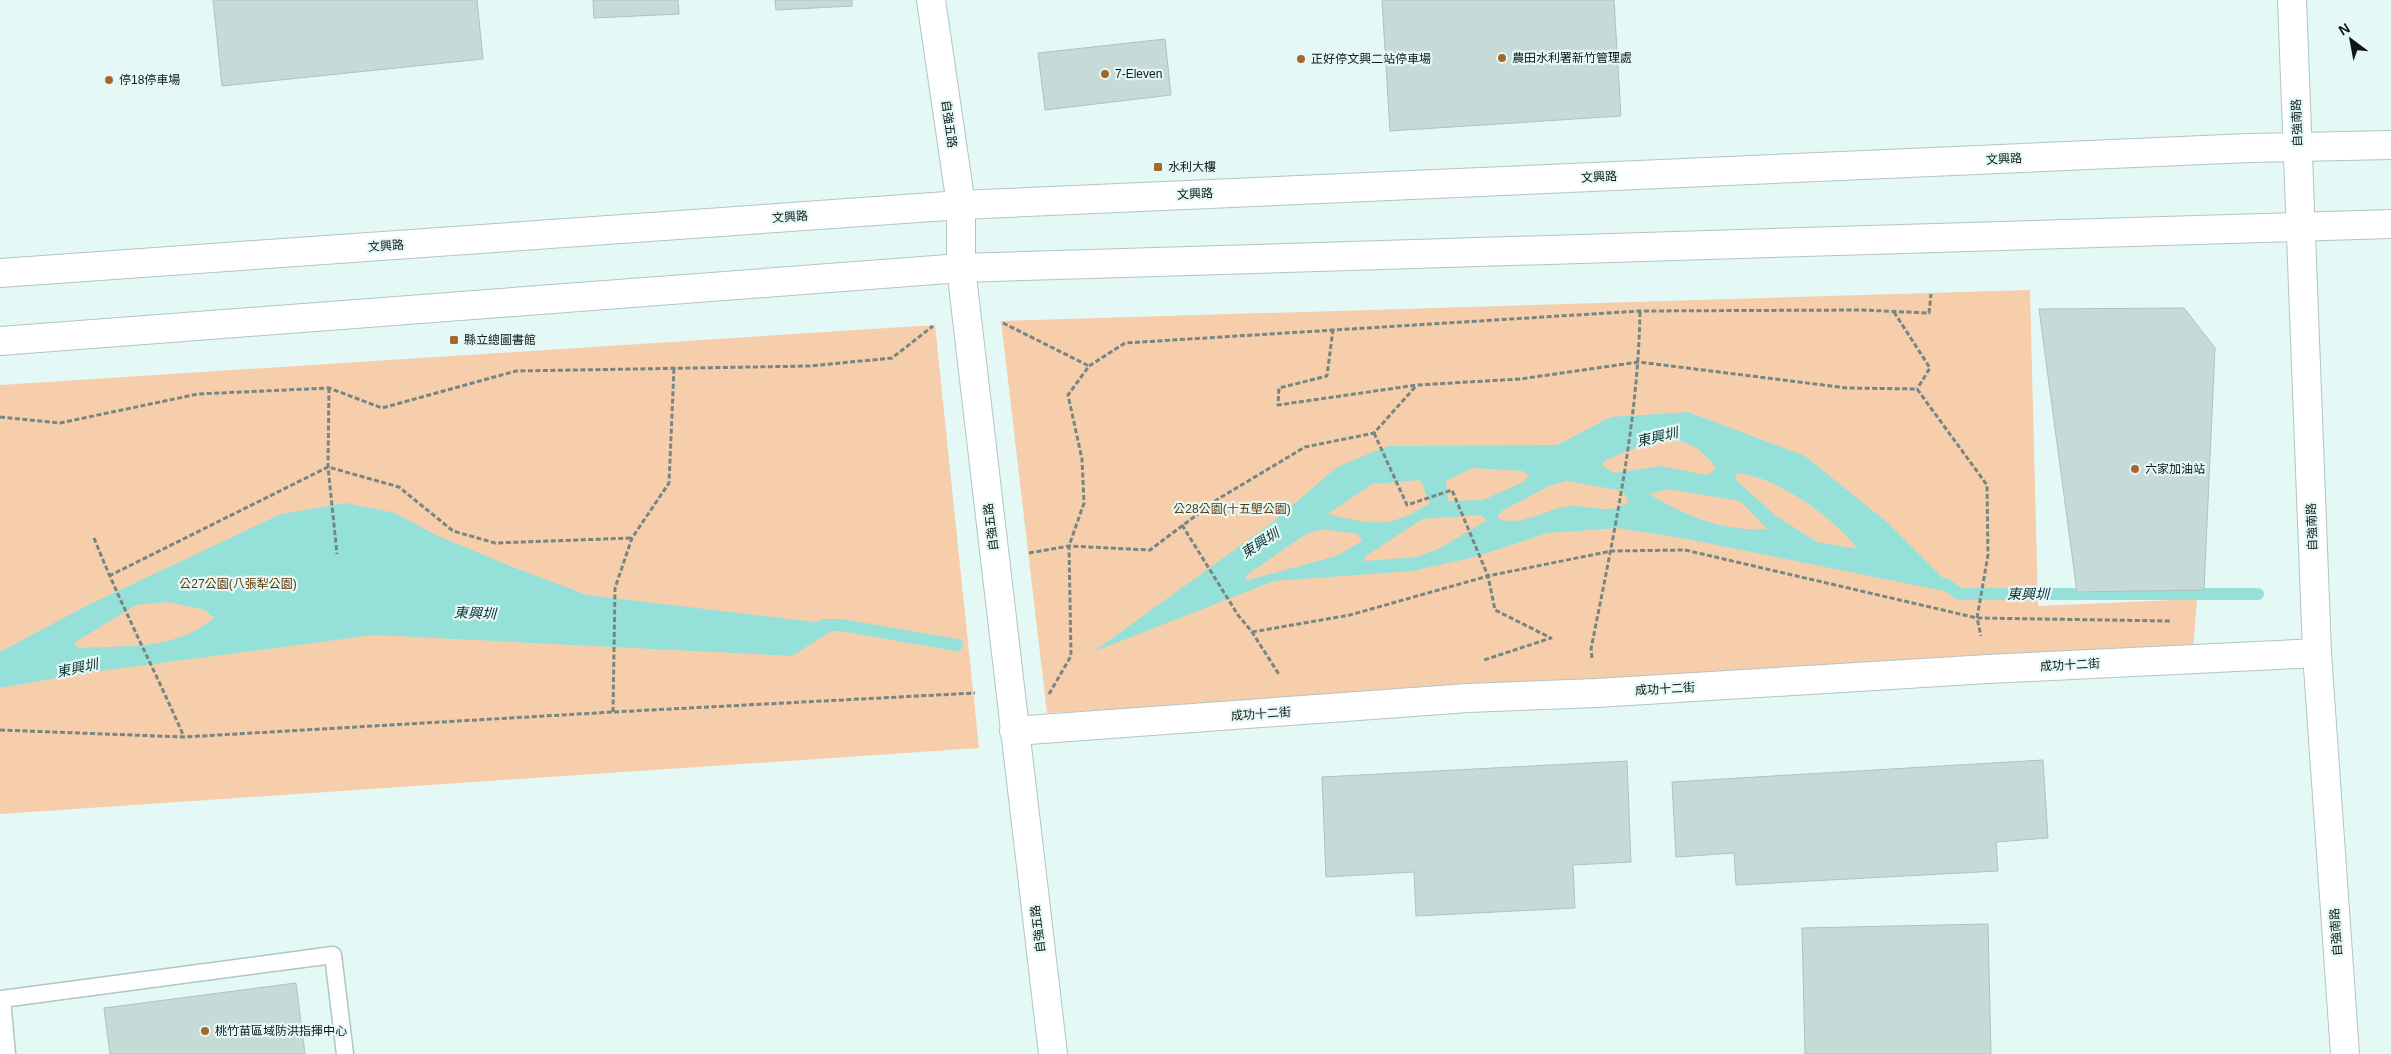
<svg xmlns="http://www.w3.org/2000/svg" width="2391" height="1054" font-family="Arial,'Noto Sans TC',sans-serif">
<style>
.green{fill:#f7ceac}
.water{fill:#95e1da;fill-rule:evenodd}
.lines{fill:none;stroke-linecap:round;stroke-linejoin:round}
.stream{stroke:#95e1da;stroke-width:12}
.building{fill:#c6dad8;stroke:#afc2c0}
.service-casing{stroke:#b1c5c3;stroke-width:19}
.minor-casing{stroke:#b1c5c3;stroke-width:30}
.tertiary-casing{stroke:#b1c5c3;stroke-width:30}
.secondary-casing{stroke:#b1c5c3;stroke-width:30}
.path{stroke:#778583;stroke-width:3;stroke-dasharray:5 2.5;stroke-linecap:butt}
.service{stroke:#fff;stroke-width:16}
.minor{stroke:#fff;stroke-width:28}
.tertiary{stroke:#fff;stroke-width:28}
.secondary{stroke:#fff;stroke-width:28}
.poi-dot{fill:#a5672c;stroke:#e4f8f6;stroke-width:2}
.labels{text-anchor:middle;dominant-baseline:central;stroke-width:4.5;stroke-linejoin:round;paint-order:stroke}
.poi-label{font-size:12px;fill:#0f1716;stroke:#e4f8f6;text-anchor:start}
.street-label{font-size:12px;fill:#0f1716;stroke:#e4f8f6}
.park-label{font-size:12px;fill:#613503;stroke:#e4f8f6}
.water-label{font-size:14px;font-style:italic;fill:#0b312f;stroke:#e4f8f6}
</style>
<rect width="100%" height="100%" fill="#e4f8f6"/>
<!-- green -->
<g class="green">
<path d="M2030,290L2038,606L2197,599L2193,651L1047,713L1001,321Z"/>
<path d="M935,325L979,748L0,814V385Z"/>
</g>
<!-- water -->
<g class="water">
<path d="M1688,412L1805,456L1887,522L1959,594L1687,539L1618,528L1548,533L1471,558L1412,571L1274,581L1093,652L1273,522L1337,467L1388,446L1557,445L1611,417ZM1661,438C1686,440 1703,447 1716,469L1707,475L1661,466L1613,473L1601,464L1608,459ZM1472,468L1523,471L1529,476L1523,482L1483,500L1448,501L1446,481ZM1737,473C1780,478 1832,517 1858,549L1817,542L1776,516L1735,479ZM1420,480L1430,503C1389,529 1374,525 1328,514L1372,484ZM1567,481L1623,491L1629,502C1610,515 1594,506 1572,506C1547,507 1522,529 1497,518L1502,511L1549,486ZM1667,489L1740,501L1767,529C1723,532 1686,516 1649,494ZM1480,515L1487,520L1442,547L1417,557L1364,561L1366,556L1422,519ZM1321,529L1358,534L1362,541L1336,556L1245,581L1248,574L1306,534Z"/>
<path d="M346,503L395,513L436,535L510,566L587,595L841,625L792,656L374,635L92,672L0,688V652L84,607L281,514ZM168,602L205,610L214,618C174,651 127,645 78,648L74,643L136,605Z"/>
</g>
<g class="lines">
<!-- stream -->
<g class="stream">
<path d="M1946,584L1959,594H2258"/>
<path d="M823,625H841L957,645"/>
</g>
</g>
<!-- building -->
<g class="building">
<path d="M213,0H477L483,59L222,86Z"/>
<path d="M593,0H678L679,14L594,18Z"/>
<path d="M775,0H852V6L776,10Z"/>
<path d="M1382,0H1614L1621,116L1390,131Z"/>
<path d="M1165,39L1171,95L1045,110L1038,53Z"/>
<path d="M2184,308L2215,348L2204,590L2077,592L2039,309Z"/>
<path d="M2043,760L2048,838L1996,842L1998,871L1736,885L1734,853L1676,857L1672,782Z"/>
<path d="M1627,761L1631,862L1573,865L1575,908L1416,916L1414,872L1326,877L1322,777Z"/>
<path d="M1988,924L1991,1054H1805L1802,928Z"/>
<path d="M296,983L305,1054H110L104,1008Z"/>
</g>
<g class="lines">
<!-- service casing -->
<g class="service-casing">
<path id="service" d="M7,1054L2,999L333,955L345,1054"/>
</g>
<!-- minor casing -->
<g class="minor-casing">
<g id="minor">
<path d="M931,0L961,205V268L1053,1054"/>
<path d="M1014,731L1468,698L1597,693L1988,669L2317,653"/>
</g>
</g>
<!-- tertiary casing -->
<g class="tertiary-casing">
<g id="tertiary">
<path d="M0,273L961,205L2249,148L2391,145"/>
<path d="M0,341L961,268L2391,224"/>
</g>
</g>
<!-- secondary casing -->
<g class="secondary-casing">
<path id="secondary" d="M2292,0L2317,653L2345,1054"/>
</g>
<!-- path -->
<g class="path">
<path d="M1894,312L1930,368L1917,389"/>
<path d="M1003,323L1089,366"/>
<path d="M1333,329L1327,376L1279,388L1278,405L1417,385L1520,379L1639,362L1847,388L1917,389L1987,485L1988,555L1977,618L1981,636"/>
<path d="M329,388L328,467L337,554"/>
<path d="M0,417L60,423L198,394L329,388L382,408L516,371L810,366L892,358L933,326"/>
<path d="M1374,433L1407,505L1452,490L1488,576L1495,610L1551,638L1484,660"/>
<path d="M1182,525L1238,615L1252,632L1280,676"/>
<path d="M94,538C121,606 155,670 184,737"/>
<path d="M1029,553L1069,546L1150,550L1218,499L1305,447L1374,433L1416,386"/>
<path d="M109,576L328,467L399,487L453,531L495,543L632,538"/>
<path d="M1252,632L1350,615L1488,576L1611,551L1685,550L1977,618L2170,621"/>
<path d="M1592,658L1591,649C1613,538 1638,425 1640,311"/>
<path d="M1049,694L1071,656L1069,546L1084,503L1082,459L1068,395L1089,366L1125,343L1640,311L1862,310L1929,313L1931,294"/>
<path d="M613,712L615,588L632,538L669,483L674,368"/>
<path d="M0,730L184,737L613,712L975,693"/>
</g>
<!-- service -->
<use href="#service" class="service"/>
<!-- minor -->
<use href="#minor" class="minor"/>
<!-- tertiary -->
<use href="#tertiary" class="tertiary"/>
<!-- secondary -->
<use href="#secondary" class="secondary"/>
</g>
<!-- markers -->
<g class="poi-dot">
<circle cx="1502" cy="58" r="5"/>
<circle cx="1301" cy="59" r="5"/>
<circle cx="1105" cy="74" r="5"/>
<circle cx="109" cy="80" r="5"/>
<rect x="1153" y="162" width="10" height="10" rx="2.5"/>
<rect x="449" y="335" width="10" height="10" rx="2.5"/>
<circle cx="2135" cy="469" r="5"/>
<circle cx="205" cy="1031" r="5"/>
</g>
<g class="labels">
<!-- poi labels -->
<g class="poi-label">
<text x="1512" y="58">農田水利署新竹管理處</text>
<text x="1311" y="59">正好停文興二站停車場</text>
<text x="1115" y="74">7-Eleven</text>
<text x="119" y="80">停18停車場</text>
<text x="1168" y="167">水利大樓</text>
<text x="464" y="340">縣立總圖書館</text>
<text x="2145" y="469">六家加油站</text>
<text x="215" y="1031">桃竹苗區域防洪指揮中心</text>
</g>
<!-- street labels -->
<g class="street-label">
<text transform="translate(2297 123) rotate(-92)">自強南路</text>
<text transform="translate(949 124) rotate(82)">自強五路</text>
<text transform="translate(2004 159) rotate(-3)">文興路</text>
<text transform="translate(1599 177) rotate(-3)">文興路</text>
<text transform="translate(1195 194) rotate(-3)">文興路</text>
<text transform="translate(790 217) rotate(-4)">文興路</text>
<text transform="translate(386 246) rotate(-4)">文興路</text>
<text transform="translate(991 527) rotate(-97)">自強五路</text>
<text transform="translate(2312 527) rotate(-92)">自強南路</text>
<text transform="translate(2070 665) rotate(-3)">成功十二街</text>
<text transform="translate(1665 689) rotate(-3)">成功十二街</text>
<text transform="translate(1261 714) rotate(-4)">成功十二街</text>
<text transform="translate(1038 929) rotate(-97)">自強五路</text>
<text transform="translate(2336 932) rotate(-94)">自強南路</text>
</g>
<!-- park labels -->
<g class="park-label">
<text x="1232" y="509">公28公園(十五塱公園)</text>
<text x="238" y="584">公27公園(八張犁公園)</text>
</g>
<!-- water labels -->
<g class="water-label">
<text transform="translate(1657 437) rotate(-13)">東興圳</text>
<text transform="translate(1260 543) rotate(-33)">東興圳</text>
<text x="2028" y="594">東興圳</text>
<text transform="translate(475 613) rotate(2)">東興圳</text>
<text transform="translate(77 668) rotate(-12)">東興圳</text>
</g>
</g>
<!-- north arrow -->
<g transform="translate(2351 40) rotate(328)" stroke="#e4f8f6" stroke-width="4" paint-order="stroke">
<path d="M0-4L9 19L0 12L-9 19Z" fill="#0f1716"/>
<text y="-8" font-size="14" font-weight="bold" text-anchor="middle" fill="#0f1716">N</text>
</g>
</svg>
